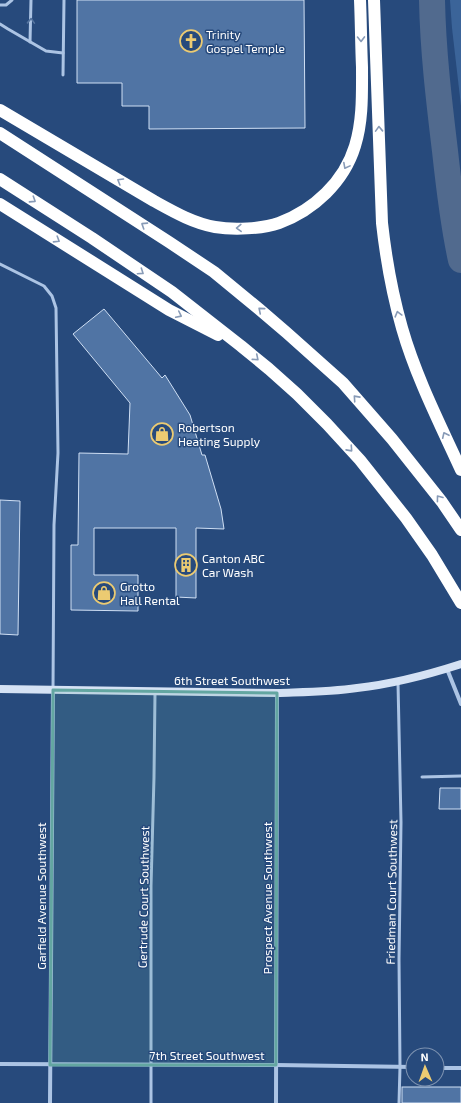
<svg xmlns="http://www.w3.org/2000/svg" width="461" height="1103" font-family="'Exo 2',sans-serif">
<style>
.green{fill:#3b6499}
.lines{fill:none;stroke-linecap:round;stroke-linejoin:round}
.river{stroke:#516a8e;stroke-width:26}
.building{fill:#5074a4;stroke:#cfdff4}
.lane{stroke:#acc4e4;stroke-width:3}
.street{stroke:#acc4e4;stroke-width:4}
.secondary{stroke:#d5e2f4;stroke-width:8}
.highway{stroke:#fff;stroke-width:12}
.oneway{stroke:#5675a0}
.oneway2{stroke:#889bb7}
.marked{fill:#63a6a1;fill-opacity:0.2;stroke:#63a6a1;stroke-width:3;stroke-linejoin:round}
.labels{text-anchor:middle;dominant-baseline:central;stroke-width:3;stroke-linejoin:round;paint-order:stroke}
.poi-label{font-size:12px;fill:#fff;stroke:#274a7c;text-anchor:start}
.street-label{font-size:12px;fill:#fff;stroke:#274a7c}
</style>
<rect width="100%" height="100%" fill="#274a7c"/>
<!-- green -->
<path class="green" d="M450,0H461V106L452,28Z"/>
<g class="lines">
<!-- river -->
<path class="river" d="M432,0C433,51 439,101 445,151C449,188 453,224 461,260"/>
</g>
<!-- building -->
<g class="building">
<path d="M77,0H304L305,128L149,129V106H122V83H77Z"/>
<path d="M104,309L162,378L165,375L190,415L202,455H205L221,509L224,529L196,528V598L176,597V528H94V575H138V611L71,610V545H78L79,453L128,454L130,403L73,334Z"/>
<path d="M0,500L20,501L18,635L0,634Z"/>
<path d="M440,788H461V809H439Z"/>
<rect x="402" y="1087" width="59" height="16"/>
</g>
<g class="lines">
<!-- lane -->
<g class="lane">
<path d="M0,5H6L12,0"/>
<path d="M0,24L8,29L46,51L63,53"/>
<path d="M30,42L31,0"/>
<path d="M63,75L64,0"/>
<path d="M0,264L44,286L52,296L56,308L58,453L54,525L53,689"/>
<path d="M398,683L401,822L399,959L400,1067L399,1103"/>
<path d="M422,777L461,776"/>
<path d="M151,1103V886L154,777L155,693"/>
</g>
<!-- street -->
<g class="street">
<path d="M447,669L461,704"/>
<path d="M0,1064L276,1065L413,1067"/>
<path d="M437,1068H461"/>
<path d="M50,1103L53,690"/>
<path d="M276,1103L277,693"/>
</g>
<!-- secondary -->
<path class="secondary" d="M0,689L277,693C303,692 330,692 357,688C392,684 427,675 461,664"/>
<!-- highway -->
<g class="highway">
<path d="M374,0L382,223C386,259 392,293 402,328C416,377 440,424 461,470"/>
<path d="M0,110L154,201C174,212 193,223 215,227C233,230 262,229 279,223C314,210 344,182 355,146C363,120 362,93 362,67C361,45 361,22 360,0"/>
<path d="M0,133L169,242L214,272L259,309L287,333L343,383L392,439L442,502L461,530"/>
<path d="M0,179L92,238L172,292L241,346L269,369L297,394L327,424L360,460L406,518L432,555L461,603"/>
<path d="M0,204L169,310L218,335"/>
</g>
</g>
<!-- one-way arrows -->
<defs><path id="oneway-chevron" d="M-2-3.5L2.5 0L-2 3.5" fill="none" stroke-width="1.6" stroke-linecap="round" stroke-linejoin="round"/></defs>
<use class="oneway" href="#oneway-chevron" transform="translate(31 21) rotate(-88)"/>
<g class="oneway2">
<use href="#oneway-chevron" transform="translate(361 39) rotate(89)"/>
<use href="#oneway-chevron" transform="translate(379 129) rotate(-92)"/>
<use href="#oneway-chevron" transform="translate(346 166) rotate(118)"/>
<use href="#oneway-chevron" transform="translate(120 181) rotate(-149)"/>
<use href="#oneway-chevron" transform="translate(33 200) rotate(33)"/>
<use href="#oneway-chevron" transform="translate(144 225) rotate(-147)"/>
<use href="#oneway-chevron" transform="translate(239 228) rotate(178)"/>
<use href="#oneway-chevron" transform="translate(57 240) rotate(32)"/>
<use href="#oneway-chevron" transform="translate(141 272) rotate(34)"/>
<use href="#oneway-chevron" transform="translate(261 310) rotate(-140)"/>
<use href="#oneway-chevron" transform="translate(398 314) rotate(-105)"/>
<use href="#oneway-chevron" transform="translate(179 315) rotate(26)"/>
<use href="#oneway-chevron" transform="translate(256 358) rotate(40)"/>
<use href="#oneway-chevron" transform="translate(356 398) rotate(-132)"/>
<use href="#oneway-chevron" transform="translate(445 435) rotate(-115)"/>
<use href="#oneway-chevron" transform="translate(350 449) rotate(48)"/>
<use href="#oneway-chevron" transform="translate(439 498) rotate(-127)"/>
</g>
<!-- marked area -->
<path class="marked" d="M53,690L277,693L276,1065H50Z"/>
<!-- icons -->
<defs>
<g id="church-ring" transform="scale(1.15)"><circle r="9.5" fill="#274a7c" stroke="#eccb72" stroke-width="1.5"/><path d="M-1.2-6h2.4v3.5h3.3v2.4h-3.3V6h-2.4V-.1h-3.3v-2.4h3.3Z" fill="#eccb72"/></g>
<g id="shop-ring" transform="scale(1.15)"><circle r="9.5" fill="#274a7c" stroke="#eccb72" stroke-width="1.5"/><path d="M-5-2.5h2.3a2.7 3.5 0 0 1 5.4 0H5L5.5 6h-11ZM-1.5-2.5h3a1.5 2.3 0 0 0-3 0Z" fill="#eccb72"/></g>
<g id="building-ring" transform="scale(1.15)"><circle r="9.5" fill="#274a7c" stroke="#eccb72" stroke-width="1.5"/><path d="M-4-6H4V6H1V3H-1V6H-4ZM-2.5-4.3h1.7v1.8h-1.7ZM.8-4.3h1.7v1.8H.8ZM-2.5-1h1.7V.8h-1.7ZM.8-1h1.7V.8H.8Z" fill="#eccb72"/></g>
</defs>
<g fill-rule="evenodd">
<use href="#church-ring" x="191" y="41"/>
<use href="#shop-ring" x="162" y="434"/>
<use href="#building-ring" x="186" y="565"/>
<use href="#shop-ring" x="104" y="593"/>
</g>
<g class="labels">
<!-- poi labels -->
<g class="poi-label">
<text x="206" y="34">Trinity<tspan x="206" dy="14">Gospel Temple</tspan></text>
<text x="178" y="427">Robertson<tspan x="178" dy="14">Heating Supply</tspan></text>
<text x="202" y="558">Canton ABC<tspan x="202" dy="14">Car Wash</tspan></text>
<text x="120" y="586">Grotto<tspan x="120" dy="14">Hall Rental</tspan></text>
</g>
<!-- street labels -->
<g class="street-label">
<text x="232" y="680">6th Street Southwest</text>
<text transform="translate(391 892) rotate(-89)">Friedman Court Southwest</text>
<text transform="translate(41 896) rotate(-90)">Garfield Avenue Southwest</text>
<text transform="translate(143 897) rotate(-89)">Gertrude Court Southwest</text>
<text transform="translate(267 898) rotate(-90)">Prospect Avenue Southwest</text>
<text x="207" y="1055">7th Street Southwest</text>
</g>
</g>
<!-- north arrow -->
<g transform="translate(425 1067) rotate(358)"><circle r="19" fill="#274a7c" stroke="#7d92b0"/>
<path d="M0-3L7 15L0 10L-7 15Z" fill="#eccb72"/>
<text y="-6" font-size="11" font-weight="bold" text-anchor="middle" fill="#ffffff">N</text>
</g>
</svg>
